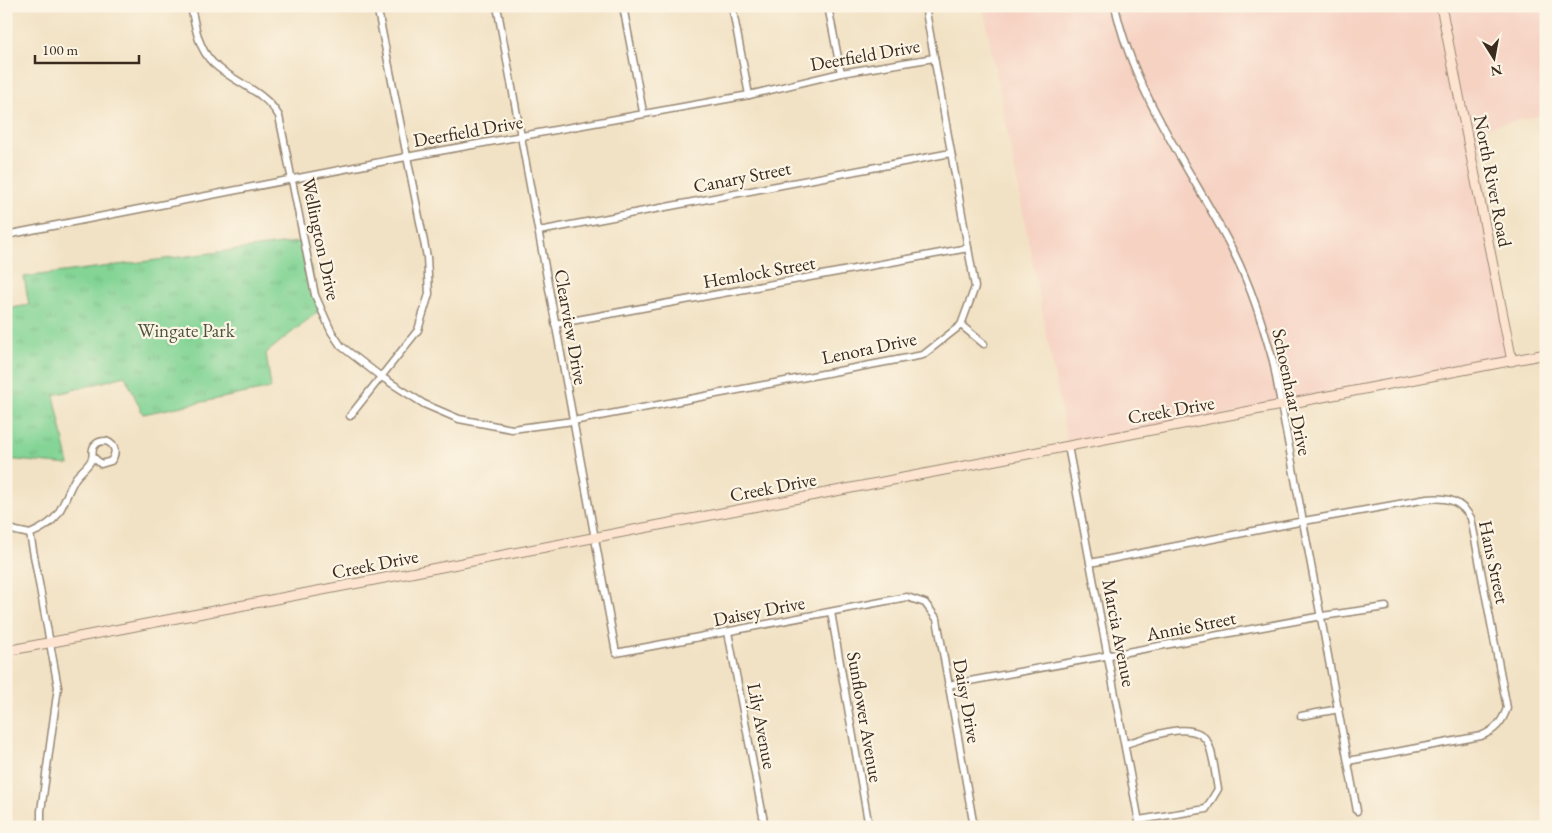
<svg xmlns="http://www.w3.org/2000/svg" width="1552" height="833" font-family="'EB Garamond',serif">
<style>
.built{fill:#f6d2c3}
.grass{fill:url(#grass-tufts);stroke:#5f7f5a}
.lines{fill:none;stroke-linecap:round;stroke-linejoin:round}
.street-casing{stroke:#968672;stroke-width:9}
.secondary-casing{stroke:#968672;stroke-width:11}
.street{stroke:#fff;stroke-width:6}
.secondary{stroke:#fde4d1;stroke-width:9}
.labels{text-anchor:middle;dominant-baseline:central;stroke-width:4.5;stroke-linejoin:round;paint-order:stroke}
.street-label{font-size:19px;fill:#3b2a1e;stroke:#fcf5e5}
.park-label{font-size:19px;fill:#4d543c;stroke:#fcf5e5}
</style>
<defs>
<pattern id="grass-tufts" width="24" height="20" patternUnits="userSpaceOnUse" patternTransform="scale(1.25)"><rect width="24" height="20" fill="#83d495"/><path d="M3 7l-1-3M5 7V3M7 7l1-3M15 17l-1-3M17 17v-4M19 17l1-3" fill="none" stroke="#72b680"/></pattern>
</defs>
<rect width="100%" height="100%" fill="#fcf5e5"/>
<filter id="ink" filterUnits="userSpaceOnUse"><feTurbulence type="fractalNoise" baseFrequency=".02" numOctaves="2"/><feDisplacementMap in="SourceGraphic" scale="10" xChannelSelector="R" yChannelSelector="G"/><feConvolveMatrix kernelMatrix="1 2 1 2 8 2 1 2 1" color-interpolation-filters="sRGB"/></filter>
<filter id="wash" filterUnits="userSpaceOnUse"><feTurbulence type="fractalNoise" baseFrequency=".0096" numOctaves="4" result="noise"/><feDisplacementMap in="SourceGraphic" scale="20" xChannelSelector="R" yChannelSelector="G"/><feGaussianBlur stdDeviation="1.12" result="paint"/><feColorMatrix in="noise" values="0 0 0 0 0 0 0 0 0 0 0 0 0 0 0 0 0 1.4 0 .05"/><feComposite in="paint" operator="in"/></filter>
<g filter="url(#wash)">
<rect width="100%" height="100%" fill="#f2e2c5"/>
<!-- built -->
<path class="built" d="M983,6H1546V114L1478,129L1512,361L1068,446Z"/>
<!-- grass -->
<path class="grass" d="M305,241L320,310L266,353L271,388L143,414L125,376L54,395L69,465L6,459V309L29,305L24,277Z"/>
</g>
<g filter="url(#ink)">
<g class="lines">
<!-- street casing -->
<g class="street-casing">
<g id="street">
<path d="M191,6C195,26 198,48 213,63C234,83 263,89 279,116L315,295L331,331L341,346L380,376L424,404L459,419L512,429L573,421L923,355L961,325L975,287L925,6"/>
<path d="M497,6L616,653L907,597L925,603L937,619L974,827"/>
<path d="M623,6L643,112"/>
<path d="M732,6L749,95"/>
<path d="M828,6L841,73"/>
<path d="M1115,6C1135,97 1192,170 1233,251C1251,286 1262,323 1273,361L1357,811"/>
<path d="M539,231L951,153"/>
<path d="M6,235L406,157L749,95L841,73L934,58"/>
<path d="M555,324L968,248"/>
<path d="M961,325L984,344"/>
<path d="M350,416L418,330L429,294L427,257L377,6"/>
<path d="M1068,446L1140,827"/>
<path d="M6,527L16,531L30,534"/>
<path d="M30,534L58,687L41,811V827"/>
<path d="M30,534C64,520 60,505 75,479C79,472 90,466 92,458C94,453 90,449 96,444C99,441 102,441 106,441C116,445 117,453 111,461L101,464L93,457"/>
<path d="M1090,563L1304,521L1427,499C1447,497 1460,500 1471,518L1507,708C1502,723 1495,730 1481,736L1348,761"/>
<path d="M831,612L869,827"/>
<path d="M728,632L765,827"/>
<path d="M948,685L1322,616L1386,607"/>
<path d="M1301,716L1339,709"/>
<path d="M1125,744C1147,738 1195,717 1208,743C1214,756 1215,775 1218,789L1206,809L1139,820"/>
</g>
</g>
<!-- secondary casing -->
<g class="secondary-casing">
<g id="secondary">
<path d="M1441,6L1512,361"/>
<path d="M6,651L1546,354"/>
</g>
</g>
<!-- street -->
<use href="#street" class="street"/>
<!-- secondary -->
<use href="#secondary" class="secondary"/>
</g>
</g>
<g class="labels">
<!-- street labels -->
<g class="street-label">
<text transform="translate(865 55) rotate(-10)">Deerfield Drive</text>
<text transform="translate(468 131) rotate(-10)">Deerfield Drive</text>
<text transform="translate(742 177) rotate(-11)">Canary Street</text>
<text transform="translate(1493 181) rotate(79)">North River Road</text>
<text transform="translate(321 239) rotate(78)">Wellington Drive</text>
<text transform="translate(759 272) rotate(-10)">Hemlock Street</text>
<text transform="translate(571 327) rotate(80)">Clearview Drive</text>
<text transform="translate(869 348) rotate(-12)">Lenora Drive</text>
<text transform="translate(1292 392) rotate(78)">Schoenhaar Drive</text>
<text transform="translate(1171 410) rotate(-10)">Creek Drive</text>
<text transform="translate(773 487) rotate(-11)">Creek Drive</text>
<text transform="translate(1494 562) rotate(78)">Hans Street</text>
<text transform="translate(375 564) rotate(-11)">Creek Drive</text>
<text transform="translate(759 611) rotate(-11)">Daisey Drive</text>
<text transform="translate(1191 626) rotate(-11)">Annie Street</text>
<text transform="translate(1119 633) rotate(79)">Marcia Avenue</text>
<text transform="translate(967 701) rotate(80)">Daisy Drive</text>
<text transform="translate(865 717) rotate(80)">Sunflower Avenue</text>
<text transform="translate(762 726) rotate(79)">Lily Avenue</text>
</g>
<!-- park labels -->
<g class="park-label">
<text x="186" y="330">Wingate Park</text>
</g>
</g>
<!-- margin -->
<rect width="1552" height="833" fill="none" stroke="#fcf5e5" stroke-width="25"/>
<!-- north arrow -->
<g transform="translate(1494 58) rotate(169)" stroke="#fcf5e5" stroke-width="4" paint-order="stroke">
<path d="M0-4L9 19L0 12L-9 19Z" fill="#3b2a1e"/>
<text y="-8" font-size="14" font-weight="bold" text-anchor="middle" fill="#3b2a1e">N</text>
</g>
<!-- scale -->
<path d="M35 55v8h104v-8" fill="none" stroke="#3b2a1e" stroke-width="2.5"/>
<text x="42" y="55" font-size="15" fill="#3b2a1e" stroke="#fcf5e5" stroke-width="4" paint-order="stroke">100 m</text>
</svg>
